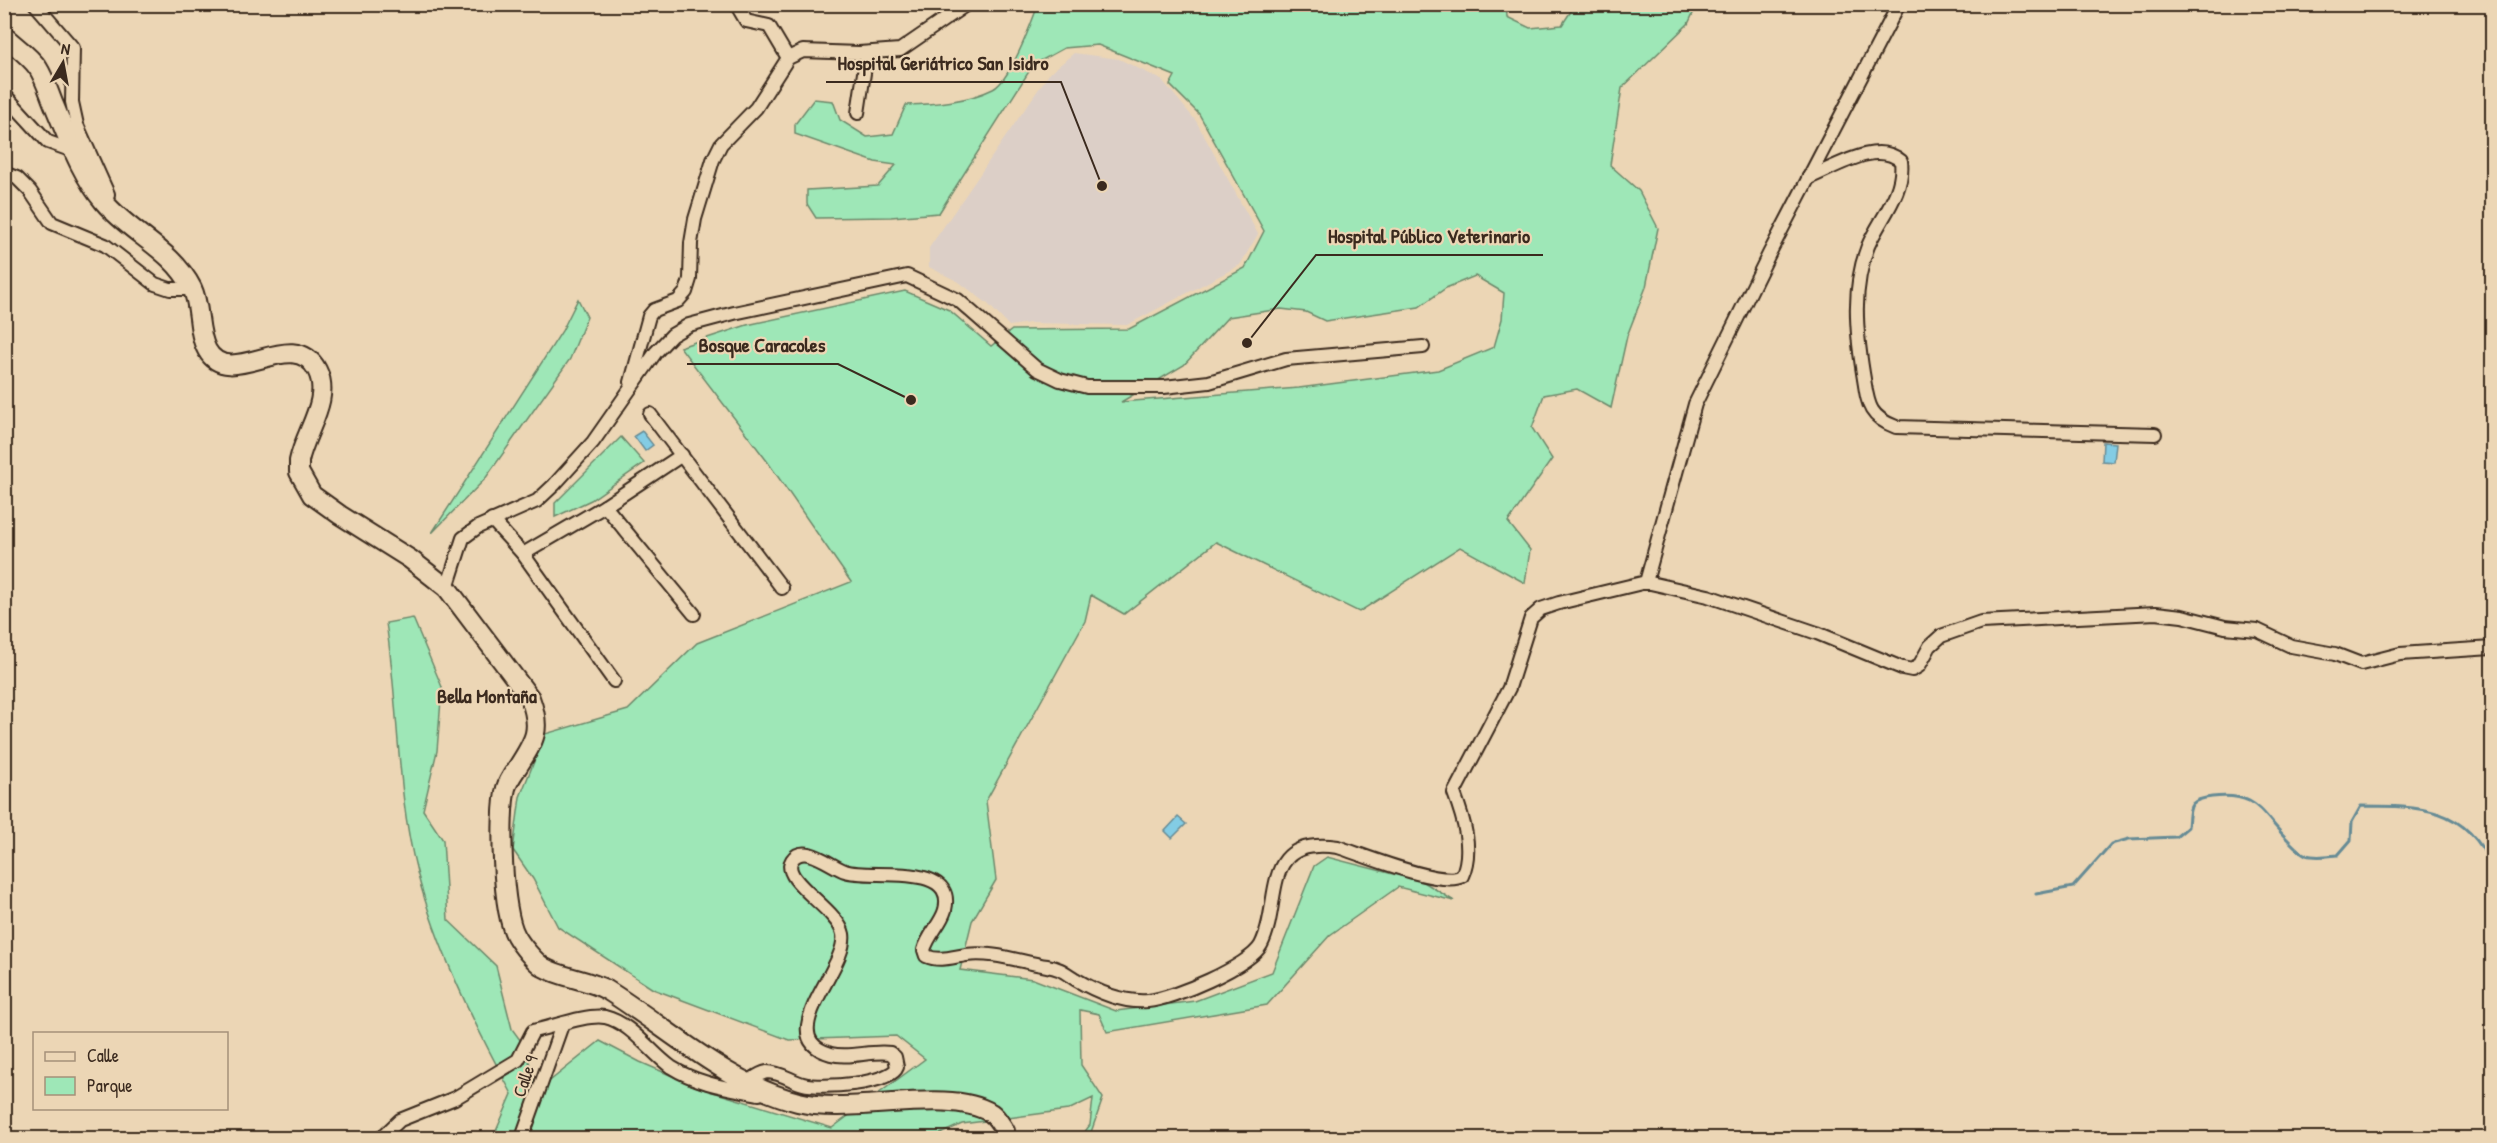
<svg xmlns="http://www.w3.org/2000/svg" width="2497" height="1143" font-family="'Patrick Hand',sans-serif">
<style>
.built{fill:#dccfc7}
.green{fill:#9ee7b7;stroke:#6c886a;stroke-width:1.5;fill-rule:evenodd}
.water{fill:#83cce4;stroke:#668b95;stroke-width:1.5}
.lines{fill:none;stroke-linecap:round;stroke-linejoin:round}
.stream{stroke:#668b95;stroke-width:3}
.minor-casing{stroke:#3b2a1e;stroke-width:16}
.secondary-casing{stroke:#3b2a1e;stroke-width:22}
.minor{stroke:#ecd6b5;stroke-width:12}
.secondary{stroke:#ecd6b5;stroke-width:18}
.labels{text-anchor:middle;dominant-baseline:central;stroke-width:4.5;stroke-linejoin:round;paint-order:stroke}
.street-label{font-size:18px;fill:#3b2a1e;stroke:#ecd6b5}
.neighbourhood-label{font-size:20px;font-weight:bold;fill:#3b2a1e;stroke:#ecd6b5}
.leader{fill:none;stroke:#3b2a1e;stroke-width:2}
.callout-dot{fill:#3b2a1e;stroke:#ecd6b5;stroke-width:2}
.callout-label{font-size:20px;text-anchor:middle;font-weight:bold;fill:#3b2a1e;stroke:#ecd6b5;stroke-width:4.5;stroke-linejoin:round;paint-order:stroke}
</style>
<rect width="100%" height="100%" fill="#ecd6b5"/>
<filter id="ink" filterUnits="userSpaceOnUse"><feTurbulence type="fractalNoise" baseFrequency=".0167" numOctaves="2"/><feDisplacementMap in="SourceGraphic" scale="12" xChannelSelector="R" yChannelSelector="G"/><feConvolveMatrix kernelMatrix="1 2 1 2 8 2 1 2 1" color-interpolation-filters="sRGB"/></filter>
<g filter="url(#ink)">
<!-- built -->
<path class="built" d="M1074,53L1119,59L1162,80L1196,121L1258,234L1240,265L1127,325L1030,323L1009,326L988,304L959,282L929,267V248L1049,74Z"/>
<!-- green -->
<g class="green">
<path d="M1506,4L1507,17L1530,28L1562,25L1575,5H1697L1688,24L1622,88L1610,165L1639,191L1658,228L1646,287L1627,336L1611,408L1577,389L1544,395L1532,428L1552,459L1508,522L1530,550L1525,583L1460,547L1359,612L1216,542L1124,614L1091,595L1085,621L986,801L996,880L972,921L960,970L1033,979L1116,1011L1195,1001L1272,972L1314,866L1327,857L1424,882L1454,901L1398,887L1330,935L1267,1005L1107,1032L1099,1014L1080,1010L1081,1065L1103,1098L1089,1138H1080L1090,1125L1093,1098L1068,1110L962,1124L931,1138H493L512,1094C474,1024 437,949 417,872C396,791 399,705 386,623L413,618L442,687L437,751L423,810L443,840L448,920L496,966L512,1029L526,1048L536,1092L600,1041L640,1062L700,1088L832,1128L925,1059L896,1036L789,1040L653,989L558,927L533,879L513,850L520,797L545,734L628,710L697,643L851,582L767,461L680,347L747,325L905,291L949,310L991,346L1012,330L1129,329L1245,268L1264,231L1199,114L1170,85L1175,76L1098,45L1064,48L1033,65L939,213L891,217L816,218L807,204V190L878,186L896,165L875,162L795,134V124L814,99L833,101L840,120L867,137L893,134L906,105C934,104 967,102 993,89C1011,80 1031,24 1038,5ZM1475,276L1504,293L1502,319L1494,347L1438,370L1299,388L1121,402L1184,365L1228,317L1281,309L1306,312L1325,321L1419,307L1446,288Z"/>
<path d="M578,299L587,317L570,359L485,479L432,533L562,331Z"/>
<path d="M621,437L644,463L591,500L555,517V503Z"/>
</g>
<!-- water -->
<g class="water">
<path d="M642,431L653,445L645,451L634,436Z"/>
<path d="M2103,442L2116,443L2114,462L2102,461Z"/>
<path d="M1178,817L1186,824L1172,838L1165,831Z"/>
</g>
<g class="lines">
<!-- stream -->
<path class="stream" d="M2036,894L2073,887L2111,844L2129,839L2176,837L2188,827C2190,805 2188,800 2212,797C2258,792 2259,811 2288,840C2293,845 2299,852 2306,855C2316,858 2327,856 2338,855L2351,840L2352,822L2361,806C2419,806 2467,806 2492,867"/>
<!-- minor casing -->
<g class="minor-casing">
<g id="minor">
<path d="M35,4L73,48L72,102L77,125L108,194L106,204"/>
<path d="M736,4L746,21L769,26L788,58"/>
<path d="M4,94L48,142L76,152"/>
<path d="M858,113L867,53"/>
<path d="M4,173L17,178L30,191L52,223L105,245L155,284L170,289H193"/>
<path d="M1808,178C1834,168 1877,139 1901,161C1905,193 1880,218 1868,246C1852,288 1856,329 1863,373C1868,401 1866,416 1896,427L2155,434"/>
<path d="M631,382L649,316L654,310L678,301L686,292L690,279L691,243L695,219L713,160L721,144L756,108L788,58L803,51L859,53L900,50L967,4"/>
<path d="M650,414L782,588"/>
<path d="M605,506L694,614"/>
<path d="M492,520L523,554L614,681"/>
<path d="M523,554L605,506L682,455"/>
<path d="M1646,582L1695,404L1769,254L1899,4"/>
<path d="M447,588L463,538L478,527L537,501L554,485L593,442L656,352L672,335L689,325L734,313L907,276L958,300L1037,369L1060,380L1087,387H1164L1209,382L1286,359L1423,347"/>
<path d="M747,1083C753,1079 759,1073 767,1072C780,1072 792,1081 803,1084C821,1089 891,1084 897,1067L895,1057L890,1053C871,1050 849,1059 831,1054C770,1037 849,968 843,934C838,909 779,880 792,860C804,842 832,867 845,871C868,880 957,860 945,910C941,924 928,935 924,950L926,956C940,962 952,957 966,955C992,951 1021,962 1047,966C1060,968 1064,972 1075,979C1097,992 1123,1003 1148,1001C1172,999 1250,966 1261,945C1283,902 1258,836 1338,847C1363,855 1443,888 1462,876C1474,850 1463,817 1454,793L1509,688L1531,618L1541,609L1559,603L1646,582L1708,596L1817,633L1902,668L1912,670L1919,666L1930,646L1941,636L1981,622L2156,613L2182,616L2225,627L2257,630L2291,646L2335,654L2361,664L2400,654L2492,648"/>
<path d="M381,1138L400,1120L455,1098L518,1060L533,1031C553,1027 586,1014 605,1017C631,1023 650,1052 671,1067C698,1084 728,1088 759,1094"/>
<path d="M522,1138L562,1025"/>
</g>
</g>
<!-- secondary casing -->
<g class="secondary-casing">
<path id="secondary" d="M4,36C15,46 30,56 38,68C45,79 49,93 54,105C68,138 81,175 104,202C131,234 172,249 192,288C201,306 197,332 207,350C230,392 293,324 317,370C332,399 305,431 299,461V472L312,495L340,515L410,559L447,588L530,698C542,730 535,740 517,768C513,774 508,781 506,788C499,814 502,913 516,936C521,945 534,961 543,967C562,978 587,979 607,990C668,1028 727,1084 798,1102C851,1116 948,1086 991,1113C997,1117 1001,1125 1005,1131V1138"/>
</g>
<!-- minor -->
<use href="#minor" class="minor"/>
<!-- secondary -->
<use href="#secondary" class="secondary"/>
</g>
</g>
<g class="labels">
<!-- street labels -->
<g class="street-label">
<text transform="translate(525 1076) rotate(-71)">Calle 9</text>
</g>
<!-- neighbourhood labels -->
<g class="neighbourhood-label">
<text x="487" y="695">Bella Montaña</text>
</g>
</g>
<!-- callouts -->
<path class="leader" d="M1102 186L1061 82H826M1247 343L1316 255H1543M911 400L838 364H687"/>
<g class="callout-dot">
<circle cx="1102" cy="186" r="6"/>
<circle cx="1247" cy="343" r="6"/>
<circle cx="911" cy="400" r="6"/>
</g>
<g class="callout-label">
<text x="943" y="70">Hospital Geriátrico San Isidro</text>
<text x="1429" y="243">Hospital Público Veterinario</text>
<text x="762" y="352">Bosque Caracoles</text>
</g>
<!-- margin -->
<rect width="2497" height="1143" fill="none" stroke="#ecd6b5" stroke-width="24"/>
<rect x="12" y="12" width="2473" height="1119" fill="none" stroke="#3b2a1e" stroke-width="2" filter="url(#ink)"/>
<!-- legend -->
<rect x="33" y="1032" width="195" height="78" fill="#ecd6b5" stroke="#a59179" stroke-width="1.5"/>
<rect x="45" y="1052" width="30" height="9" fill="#ecd6b5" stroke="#a59179" stroke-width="1.5"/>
<text x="87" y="1062" font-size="18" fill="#3b2a1e">Calle</text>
<rect x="45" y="1077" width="30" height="18" fill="#9ee7b7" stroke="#a59179" stroke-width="1.5"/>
<text x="87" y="1092" font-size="18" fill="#3b2a1e">Parque</text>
<!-- north arrow -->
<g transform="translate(63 63) rotate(10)" stroke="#ecd6b5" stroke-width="4.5" paint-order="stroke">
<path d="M0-4.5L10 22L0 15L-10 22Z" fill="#3b2a1e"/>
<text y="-9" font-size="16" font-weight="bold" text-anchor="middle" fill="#3b2a1e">N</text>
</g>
</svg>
